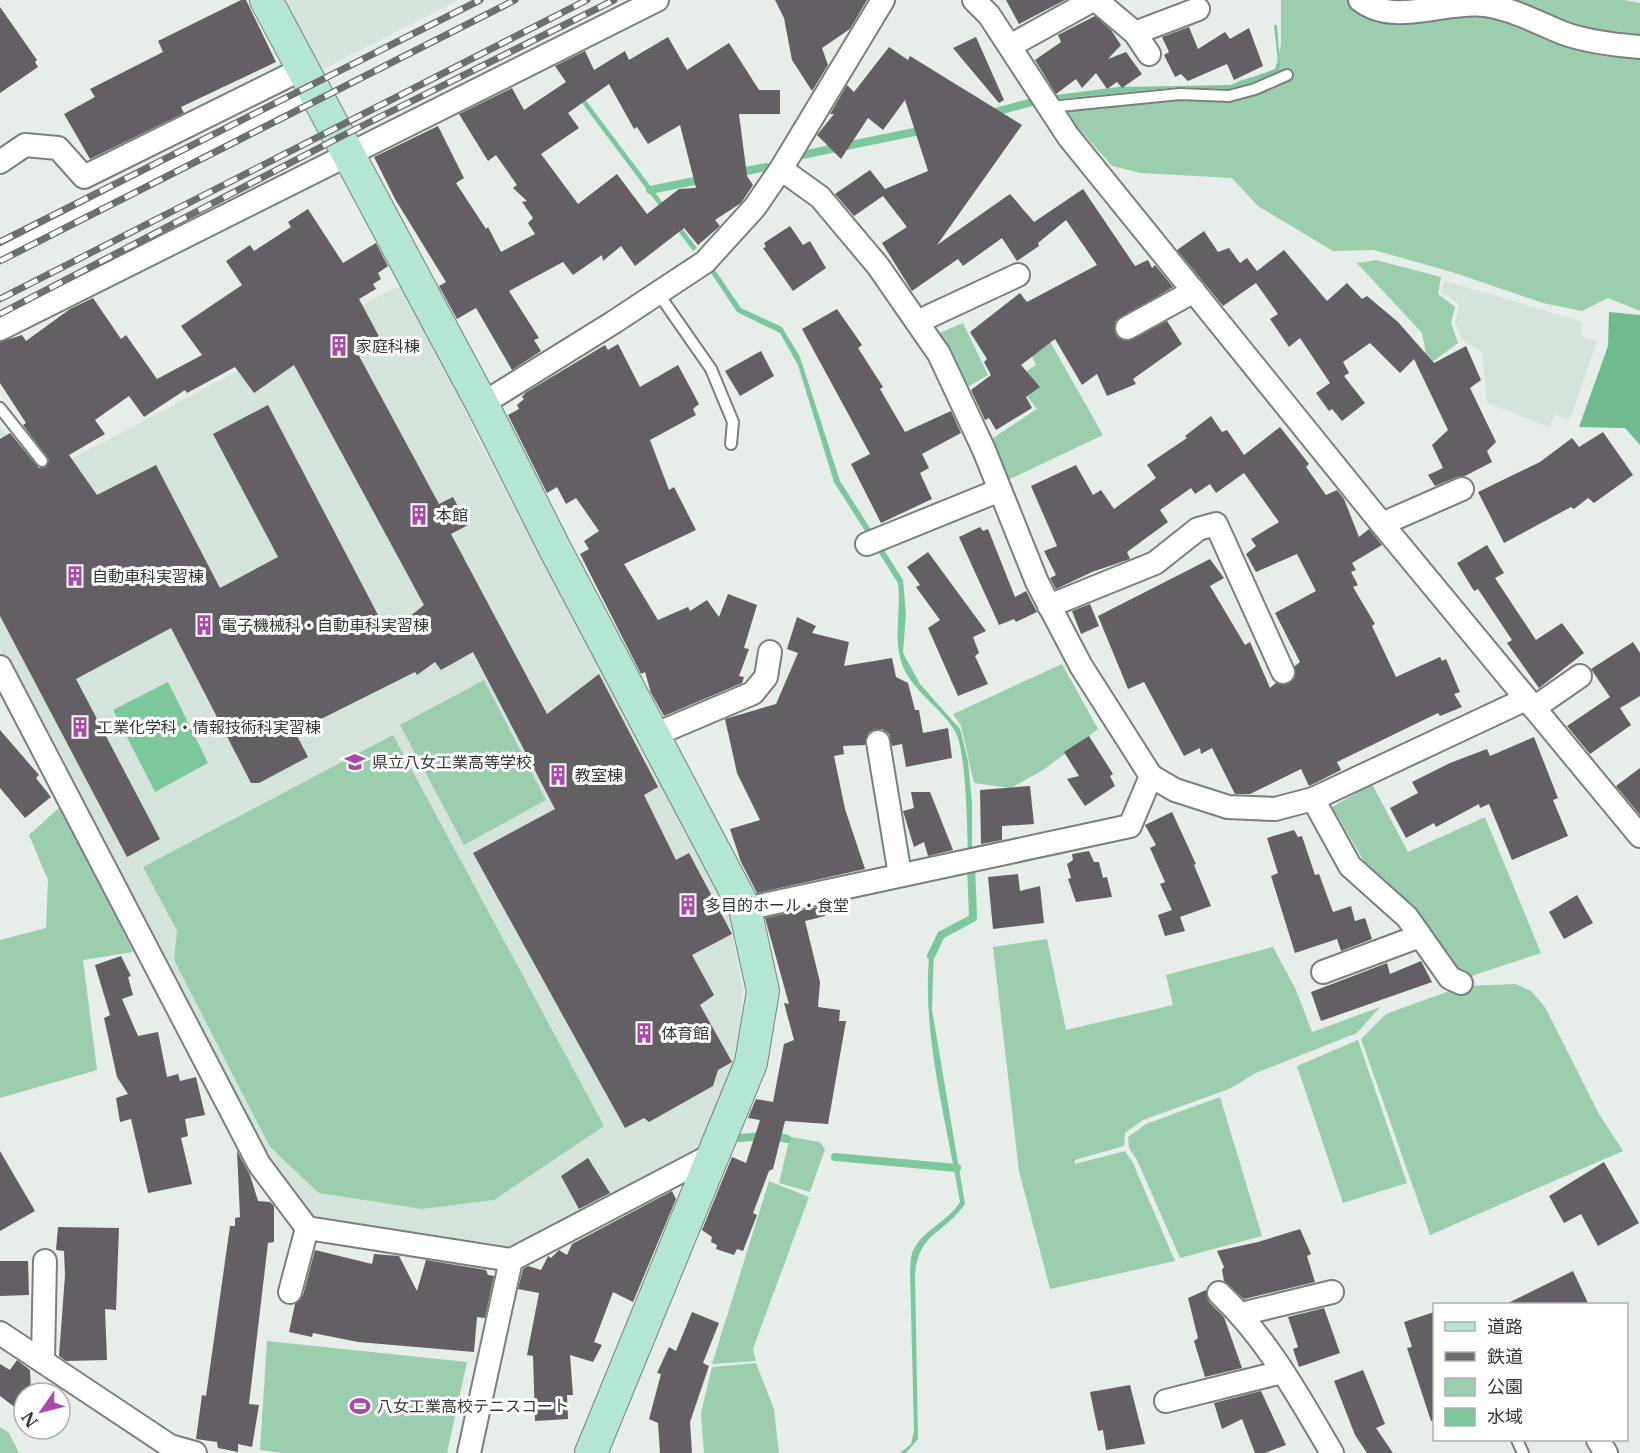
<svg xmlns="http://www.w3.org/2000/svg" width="1640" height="1453" font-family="'Libre Baskerville','Noto Sans JP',serif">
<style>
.built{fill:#d5e4da}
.green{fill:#9bceaf}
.forest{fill:#6fba8f}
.water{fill:#7cc89c}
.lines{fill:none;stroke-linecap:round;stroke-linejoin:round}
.stream{stroke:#7cc89c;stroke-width:8}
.building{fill:#645f64;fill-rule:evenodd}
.lane-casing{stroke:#7a807c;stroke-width:14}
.street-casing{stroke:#7a807c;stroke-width:26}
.secondary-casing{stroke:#7a807c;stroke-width:34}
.lane{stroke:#fff;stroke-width:10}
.street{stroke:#fff;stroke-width:22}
.secondary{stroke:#b3e6d3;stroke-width:32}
.rail-casing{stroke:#6c706d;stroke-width:7}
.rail{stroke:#fff;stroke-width:4.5;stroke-dasharray:14;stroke-linecap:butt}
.labels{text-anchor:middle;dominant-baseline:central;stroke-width:6;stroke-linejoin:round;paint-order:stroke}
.poi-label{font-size:16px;fill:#333634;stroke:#fff;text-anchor:start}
</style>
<rect width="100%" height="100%" fill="#e7eee9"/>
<!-- built -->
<g class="built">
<path d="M283,0H459L323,69Z"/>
<path d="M1445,281L1583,322L1582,336L1597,342L1570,419L1555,415L1549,427L1487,403L1482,352L1462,339L1455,322L1459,304L1440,292Z"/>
<path d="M400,285L459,393L475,433L726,903L743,989L738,1056L694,1157L498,1254L306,1216L268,1164L0,649V428L41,475Z"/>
</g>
<!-- green -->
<g class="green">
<path d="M1281,0H1625L1640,3V311L1608,298L1582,311L1543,303L1452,272L1374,250L1333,251L1258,206L1232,178L1141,173L1112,166L1059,106L1169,99L1201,101L1233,98L1238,81L1275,71L1281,44Z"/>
<path d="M1376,260L1441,277L1438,294L1455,307L1451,323L1458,343L1428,365L1422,333L1357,263Z"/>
<path d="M1031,308L1103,435L1006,481L990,440L1037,409L1014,380L1036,365L1014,318Z"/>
<path d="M963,323L988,375L966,388L935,335Z"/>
<path d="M1062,664L1098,729L1043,770L1011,788L974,783L961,726L953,714Z"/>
<path d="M484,680L546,800L464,845L400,725Z"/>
<path d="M393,735L604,1126L494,1200L422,1209L319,1193L270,1147L174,960L177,931L143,867Z"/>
<path d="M1372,784L1408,852L1485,817L1541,953L1462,979L1415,907L1369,870L1332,807Z"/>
<path d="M62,805L133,952L83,960L97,1070L0,1098V940L46,928L48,880L29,835Z"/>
<path d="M1047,939L1066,1030L1173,1005L1166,975L1273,947L1296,990L1312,1032L1380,1007L1357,1033L1256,1073L1229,1089L1143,1120L1125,1133L1124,1146L1075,1160V1164L1125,1151L1133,1163L1175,1261L1050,1289L1019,1171L993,947Z"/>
<path d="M1516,984L1531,991L1545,1007L1599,1114L1623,1151L1430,1235L1361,1039L1386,1014L1463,986Z"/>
<path d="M1358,1040L1407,1183L1343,1203L1297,1066Z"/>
<path d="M1220,1097L1262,1236L1180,1258L1137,1160L1129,1148L1128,1137L1146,1124Z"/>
<path d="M790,1137L820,1142L825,1149L810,1192L779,1183Z"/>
<path d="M769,1181L809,1197L753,1349L756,1361L712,1364Z"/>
<path d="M267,1341L467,1362L447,1453H284L260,1450Z"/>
<path d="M756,1363L774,1409L779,1453H704L701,1413L712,1367Z"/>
<path d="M0,1427L9,1433L19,1453H0Z"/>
</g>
<!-- forest -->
<path class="forest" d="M1609,312L1640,315V445L1625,428L1579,427L1608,346Z"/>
<!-- water -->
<g class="water">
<path d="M1274,25H1277L1280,65L1277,73L1229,89L1178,87L1057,99L1056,95L1119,87L1230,85L1270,71L1275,69L1278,62Z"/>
<path d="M581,94L697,248L693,251L576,95Z"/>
<path d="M715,270L741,308L782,327L800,357L840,481L903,580L906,614L903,653L920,684L960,729L968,761L972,803V850H968C967,826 966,749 955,731C938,703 904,687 899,652C895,630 901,606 898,583L834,482L798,365L780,333L737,312L711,273Z"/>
<path d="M168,682L208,763L155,792L113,710Z"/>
<path d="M934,947L932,1010L965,1204C943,1235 919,1232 915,1274L918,1439L906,1453H900L911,1444L914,1431L910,1271C911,1265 910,1257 913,1251C921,1231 949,1221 960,1202C947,1123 920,1028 930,950Z"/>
</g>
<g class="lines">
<!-- stream -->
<g class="stream">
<path d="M991,113L1036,101"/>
<path d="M802,155L924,130"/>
<path d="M736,173L766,167"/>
<path d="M650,190L704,179"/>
<path d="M931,956L941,935L973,918L971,864"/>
<path d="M740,1138L771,1135L787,1139"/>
<path d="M835,1157L957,1168"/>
</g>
</g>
<!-- building -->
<g class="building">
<path d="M241,0H246L276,62L181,107L184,113L90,159L64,114L95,97L90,89L163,52L158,41Z"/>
<path d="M775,0H867L850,29L822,48L828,65L812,91L792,60L784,18Z"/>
<path d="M1006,0H1065L1019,24Z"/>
<path d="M0,7L37,60L35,62L38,67L0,93Z"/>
<path d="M1095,16L1111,30L1121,45L1108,59L1126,52L1142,74L1122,88L1117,82L1107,89L1096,73L1082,88L1076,79L1056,94L1035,60L1061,42L1058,35Z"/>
<path d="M1189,27L1198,49L1225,32L1230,39L1249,28L1263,66L1234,80L1227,64L1188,81L1181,74L1175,77L1164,55L1169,52L1162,37Z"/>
<path d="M668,37L687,70L729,43L759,90H780V114H739L747,176L753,185L741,203L715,220L720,226L698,245L684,228L635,266L621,246L603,261L602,255L573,275L563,262L509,291L539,338L534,340L541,351L512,370L476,308L457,319L439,286L446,282L395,199L374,157L438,126L464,178L456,183L486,229L488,227L501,252L535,234L528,223L533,218L522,202L527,201L513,188L517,185L496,155L488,161L459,114L512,88L524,110L566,82L555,66L585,51L594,70L625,51L629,60ZM609,84L634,129L637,127L648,144L680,125L696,188L679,189L647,214L617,174L578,204L541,154L579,128L568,113Z"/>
<path d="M976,37L1004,100L999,103L953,48Z"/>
<path d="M889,47L908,60L910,56L1022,125L937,245L1010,194L1034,222L1083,189L1135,266L1148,260L1152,268L1155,265L1173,287L1115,322L1116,335L1127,341L1167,321L1182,344L1133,379L1136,384L1107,396L1097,374L1082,385L1055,339L1021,365L1040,387L1026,397L1032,408L996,430L989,418L985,420L971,390L991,375L984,362L987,359L970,332L1020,293L1027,302L1097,265L1066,220L1038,243L1039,246L1017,261L1002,238L963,266L958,259L912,291L882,243L907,227L883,196L854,216L835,194L870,170L885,189L928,171L905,100L883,130L868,118L841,159L817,135L834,114H830L847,85L854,92Z"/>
<path d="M308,209L343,263L376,243L388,266L378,273L381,279L373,284L376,289L359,299L382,342L358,354L439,504L453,497L468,525L451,534L547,714L599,674L658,787L644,795L676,860L689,853L732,934L692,955L714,995L700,1005L732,1062L718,1070L713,1086L649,1122L644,1118L625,1128L473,853L555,809L473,652L441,670L435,662L417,675L415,672L295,732L308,757L259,783H251L171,628L76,679L160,839L127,857L0,616V439L10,433L39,468L46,467L49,460L23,425L26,423L0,383V342L22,335L26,341L70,309L93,298L121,339L126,335L157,379L202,355L181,326L242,285L226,261L250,245L254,251L291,227L288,222ZM294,365L424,605L388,634L268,405L213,434L278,557L220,588L156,465L97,495L69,455L105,434L95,420L129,396L144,417L185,390L187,393L235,367L254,393Z"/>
<path d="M790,226L803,245L810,241L826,268L793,291L763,248L766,247L764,243Z"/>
<path d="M1204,231L1218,252L1229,248L1240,263L1247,258L1257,271L1284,250L1327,301L1347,283L1362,299L1367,296L1398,322L1434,363L1466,346L1481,380L1470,388L1496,442L1487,451L1492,462L1465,476L1457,477L1435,486L1428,475L1443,468L1432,445L1448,430L1414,359L1400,373L1370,343L1343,362L1349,373L1344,376L1365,403L1342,421L1332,409L1329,411L1316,393L1330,383L1300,338L1289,347L1270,319L1278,314L1256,283L1223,306L1177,250Z"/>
<path d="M837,309L862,345L858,348L883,387L880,389L905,432L951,411L961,433L922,454L929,468L920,473L932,499L881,523L851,464L870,454L802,329Z"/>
<path d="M618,344L640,387L678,365L699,404L693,409L696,415L650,440L669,490L674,487L696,530L624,564L658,620L688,607L690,611L707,600L719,617L728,594L757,605L744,648L749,649L739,676L744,677L742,683L664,716L651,693L645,672L641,674L580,554L589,549L584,541L599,531L576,498L566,504L557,487L547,493L508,415L519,409L517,405L524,399L522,397L525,393L605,345L608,350Z"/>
<path d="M761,351L774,376L740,396L725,371Z"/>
<path d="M1211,416L1222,432L1227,430L1244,455L1280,427L1309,464L1306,467L1326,495L1337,490L1344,499L1359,537L1369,529L1382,545L1352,563L1356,570L1351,572L1358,585L1353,587L1375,624L1372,626L1396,677L1440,657L1442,661L1446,659L1460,692L1454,694L1462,707L1440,716L1438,713L1337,762L1341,770L1309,786L1301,769L1250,794H1235L1212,748L1201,754L1200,748L1184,756L1144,682L1128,689L1098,616L1210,559L1224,578L1210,586L1245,645L1250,642L1270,688L1276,683L1288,684L1294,679L1295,666L1300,662L1275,613L1316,591L1297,554L1256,572L1246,554L1256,546L1251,539L1279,522L1244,473L1216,493L1210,484L1195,494L1191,488L1160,510L1168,522L1127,552L1130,559L1092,572L1056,589L1050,578L1056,575L1044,551L1057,546L1031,486L1076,465L1093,495L1101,490L1114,509L1156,478L1147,465L1187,438L1185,436Z"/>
<path d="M1603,432L1633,475L1594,503L1588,498L1574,509L1571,507L1504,543L1478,492L1540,462L1572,438L1579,447Z"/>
<path d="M980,527L983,531L988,529L1015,597L1026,591L1037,612L1016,622L1014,619L999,625L959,537Z"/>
<path d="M1487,545L1504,573L1495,578L1536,640L1562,623L1584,653L1539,688L1507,643L1512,640L1478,589L1474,591L1457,563Z"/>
<path d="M928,552L986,631L973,637L979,653L975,656L988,684L958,696L928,628L940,620L916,587L920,585L907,567Z"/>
<path d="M1090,604L1099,626L1081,634L1072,611Z"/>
<path d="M797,617L816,626L812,633L849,642L844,666L892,658L896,677L908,683L915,710H919L923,733L948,728L952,758L906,767L902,744L892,746L889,734L882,729L869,732L865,745L843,746L844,754L834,756L845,809L865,869L757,893L741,862L730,829L760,820L737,773L725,719L776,704L798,653L787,649Z"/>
<path d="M1633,642L1640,653V696L1620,708L1631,725L1590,754L1567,726L1610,697L1591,669Z"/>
<path d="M0,730L39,775L36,778L51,797L25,818L0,788Z"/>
<path d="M1089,736L1113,774L1110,776L1115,786L1085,806L1067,779L1079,776L1064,752Z"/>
<path d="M1534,737L1558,798L1553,800L1568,836L1512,860L1489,804L1480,808L1479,804L1436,827L1434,823L1406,838L1390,808L1418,793L1412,782L1450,763L1487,749L1490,756Z"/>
<path d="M1640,768V815L1616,786Z"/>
<path d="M1030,786L1034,824L1002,826V840L981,844L980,790Z"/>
<path d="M911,792H930L953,850L928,856L924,842L914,847L903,811L914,808Z"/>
<path d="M1172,812L1196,864L1194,865L1211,906L1180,917L1185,931L1165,936L1158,915L1172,910L1160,884L1165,882L1150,848L1156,845L1145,825Z"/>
<path d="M1294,830L1298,837L1302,836L1315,875L1319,874L1333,912L1351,906L1355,921L1365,918L1372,939L1341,951L1337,939L1295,953L1271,876L1278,873L1267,838Z"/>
<path d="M1089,851L1094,862H1099L1103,878L1107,877L1112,897L1076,902L1068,879L1071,878L1067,864L1073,860L1072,854Z"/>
<path d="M1018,874L1020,891L1040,886L1044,923L993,929L988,877Z"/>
<path d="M1577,895L1593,923L1564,939L1549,912Z"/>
<path d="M823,906L825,916L805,921L820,982L818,1007L840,1010L839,1021H846L828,1124L785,1121L773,1169L769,1171L753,1213L757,1215L743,1251L737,1249L734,1255L716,1249L717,1245L711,1242L712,1237L702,1230L732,1157L746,1163L760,1120L748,1118L750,1113L756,1099L773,1102L784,1044L794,1040L784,1003L789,1004L765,918Z"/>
<path d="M121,956L131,976L128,977L133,995L122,999L138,1036L158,1032L167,1077L178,1074L180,1081L196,1077L205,1115L185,1119L188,1136L181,1138L192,1184L148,1193L131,1119L120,1122L116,1098L128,1094L117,1077L104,1018L110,1015L95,965Z"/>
<path d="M1421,961L1432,982L1321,1021L1311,992L1387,963L1390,974Z"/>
<path d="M0,1151L35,1211L0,1231Z"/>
<path d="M237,1151L250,1175L258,1201L270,1202L274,1206V1242L268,1243L249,1404L259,1405L252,1447L238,1444V1452L218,1448L217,1442L196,1439L202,1395L206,1396L230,1226H235V1218L240,1217Z"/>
<path d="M588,1158L610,1193L579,1209L561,1176Z"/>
<path d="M1604,1162L1639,1223L1598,1246L1581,1214L1564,1223L1549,1196Z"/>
<path d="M672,1191L676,1199L633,1302L613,1292L594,1342L602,1345L593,1362L570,1355L573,1395H567L568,1419L535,1421L533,1356L527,1355L539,1293L518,1289L523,1269L528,1266L541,1270L548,1256L551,1258L559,1250L567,1255L572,1244Z"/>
<path d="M58,1227L119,1228L116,1310L105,1309L107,1360L66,1361L59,1356L65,1275L64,1251L56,1250Z"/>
<path d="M1300,1229L1311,1254L1307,1256L1315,1282L1244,1299L1224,1281L1222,1270L1224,1267L1217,1251L1258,1242Z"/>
<path d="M315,1250L372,1264L374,1254L399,1256L417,1291L426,1260L486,1270L488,1275L494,1276L485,1318L477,1317L474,1352L358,1342L313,1333L312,1337L289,1332L295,1304L303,1295Z"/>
<path d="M0,1261H28L29,1295L0,1296Z"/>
<path d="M1573,1271L1589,1305H1504Z"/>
<path d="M1206,1290L1209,1302L1224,1317L1242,1368L1205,1377L1194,1341L1198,1338L1188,1298Z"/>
<path d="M1324,1308L1340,1353L1299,1367L1293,1349L1298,1347L1288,1317Z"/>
<path d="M692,1312L719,1323L703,1363L709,1366L690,1422L692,1453H660L658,1423L649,1419L661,1374L657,1373L669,1347L676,1351Z"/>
<path d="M1434,1312V1420L1431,1421L1407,1348L1412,1347L1404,1322Z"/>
<path d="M17,1360L30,1370L31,1393H24V1414L0,1396V1364L10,1370Z"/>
<path d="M1363,1370L1385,1424L1376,1428L1393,1453H1367L1355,1435L1334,1381Z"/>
<path d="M1130,1385L1145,1444L1106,1450L1103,1430L1098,1431L1090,1392Z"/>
<path d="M1261,1391L1286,1445L1265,1453H1255L1242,1419L1222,1429L1214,1403Z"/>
</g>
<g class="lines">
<!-- lane casing -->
<g class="lane-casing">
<g id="lane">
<path d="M1050,107L1180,94L1229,96L1255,89L1287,75"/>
<path d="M0,252L313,93"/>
<path d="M658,293L711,369L733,422L731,444"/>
<path d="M0,408L42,461"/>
<path d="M1517,1440L1523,1453"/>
</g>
</g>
<!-- street casing -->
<g class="street-casing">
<g id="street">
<path d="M974,0L989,15L1068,136L1382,524L1640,836"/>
<path d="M1096,0L1135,33L1149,54"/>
<path d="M1360,0C1394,27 1444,0 1485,5C1513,9 1538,23 1563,33C1587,42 1615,45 1640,47"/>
<path d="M1135,33L1198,9"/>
<path d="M1010,46L1093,0"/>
<path d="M0,162L25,145L58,148L84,177L304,68"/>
<path d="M917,322L1018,275"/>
<path d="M1127,328L1194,291"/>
<path d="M0,329L657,0"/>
<path d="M482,404L614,322L705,262L755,207L781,169L883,0"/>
<path d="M1382,524L1462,489"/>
<path d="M867,544L1000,490"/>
<path d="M1049,606L1155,563L1198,529L1216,524L1283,672"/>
<path d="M0,667L259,1164L307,1228L511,1260L712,1155"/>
<path d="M1534,708L1580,676"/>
<path d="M654,735L753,693L766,677L770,652"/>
<path d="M878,742L900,875"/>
<path d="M1151,776L1175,790L1228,807L1275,809L1313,799L1526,699"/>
<path d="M1313,799L1350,866L1407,917L1450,978L1461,983"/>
<path d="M745,909L1130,826L1151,776L1081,666L1037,582L984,450L939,354L878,266L820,197L781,169"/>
<path d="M1323,972L1420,936"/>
<path d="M290,1292L307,1228"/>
<path d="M1219,1293C1267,1338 1299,1397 1332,1453"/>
<path d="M1241,1314L1332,1292"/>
<path d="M0,1333L170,1446L195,1453"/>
<path d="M43,1359L45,1261"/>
<path d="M1166,1401L1282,1372"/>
<path d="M1598,1440L1606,1453"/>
<path d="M469,1453L511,1260"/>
</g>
</g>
<!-- secondary casing -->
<g class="secondary-casing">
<path id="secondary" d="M266,0L482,404L554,547L745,909L763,991L751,1063L591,1453"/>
</g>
<!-- lane -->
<use href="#lane" class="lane"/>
<!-- street -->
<use href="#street" class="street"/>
<!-- secondary -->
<use href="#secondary" class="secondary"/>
<!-- rail casing -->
<g class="rail-casing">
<g id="rail">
<path d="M0,242L480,0"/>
<path d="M0,261L515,0"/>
<path d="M0,299L587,0"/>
<path d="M0,314L340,137L614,0"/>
</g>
</g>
<!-- rail -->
<use href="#rail" class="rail"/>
</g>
<!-- icons -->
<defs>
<g id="building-bare" transform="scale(1.62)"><path d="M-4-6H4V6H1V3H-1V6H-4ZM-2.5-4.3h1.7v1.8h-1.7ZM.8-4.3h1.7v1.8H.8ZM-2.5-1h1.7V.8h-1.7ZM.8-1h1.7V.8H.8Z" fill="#ac47ac" stroke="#fff" stroke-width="2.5" paint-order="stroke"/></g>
<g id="school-bare" transform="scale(1.62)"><path d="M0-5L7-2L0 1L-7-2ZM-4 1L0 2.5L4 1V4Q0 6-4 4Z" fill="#ac47ac" stroke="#fff" stroke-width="2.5" paint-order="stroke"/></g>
<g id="stadium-bare" transform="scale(1.62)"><path d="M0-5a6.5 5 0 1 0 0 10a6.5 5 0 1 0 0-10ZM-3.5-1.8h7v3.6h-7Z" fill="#ac47ac" stroke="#fff" stroke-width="2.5" paint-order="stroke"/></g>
</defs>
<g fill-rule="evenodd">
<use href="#building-bare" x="339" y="346"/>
<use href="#building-bare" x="419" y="515"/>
<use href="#building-bare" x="75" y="576"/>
<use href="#building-bare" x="204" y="625"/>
<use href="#building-bare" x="80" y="727"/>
<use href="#school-bare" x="355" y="762"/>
<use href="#building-bare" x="558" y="775"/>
<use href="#building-bare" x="688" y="905"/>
<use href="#building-bare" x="644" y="1033"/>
<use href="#stadium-bare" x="360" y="1406"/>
</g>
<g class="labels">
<!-- poi labels -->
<g class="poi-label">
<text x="356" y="346">家庭科棟</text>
<text x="436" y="515">本館</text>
<text x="92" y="576">自動車科実習棟</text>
<text x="221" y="625">電子機械科・自動車科実習棟</text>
<text x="97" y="727">工業化学科・情報技術科実習棟</text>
<text x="372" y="762">県立八女工業高等学校</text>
<text x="575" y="775">教室棟</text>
<text x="705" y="905">多目的ホール・食堂</text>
<text x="661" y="1033">体育館</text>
<text x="377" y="1406">八女工業高校テニスコート</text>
</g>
</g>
<!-- legend -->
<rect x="1433" y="1303" width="195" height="138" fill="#ffffff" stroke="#adafae" stroke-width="1.5"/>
<rect x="1445" y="1322" width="30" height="9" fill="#b3e6d3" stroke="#adafae" stroke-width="1.5"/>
<text x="1487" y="1333" font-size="18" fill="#333634">道路</text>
<rect x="1445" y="1352" width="30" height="9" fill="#6c706d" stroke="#adafae" stroke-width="1.5"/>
<text x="1487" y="1363" font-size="18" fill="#333634">鉄道</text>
<rect x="1445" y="1378" width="30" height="18" fill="#9bceaf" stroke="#adafae" stroke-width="1.5"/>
<text x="1487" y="1393" font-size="18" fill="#333634">公園</text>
<rect x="1445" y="1408" width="30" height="18" fill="#7cc89c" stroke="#adafae" stroke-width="1.5"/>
<text x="1487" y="1423" font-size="18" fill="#333634">水域</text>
<!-- north arrow -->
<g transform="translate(42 1411) rotate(235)"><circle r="28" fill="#ffffff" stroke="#adafae" stroke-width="1.5"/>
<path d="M0-4.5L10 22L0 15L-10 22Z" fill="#ac47ac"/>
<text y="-9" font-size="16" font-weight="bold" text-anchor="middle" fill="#333634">N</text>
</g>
</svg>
